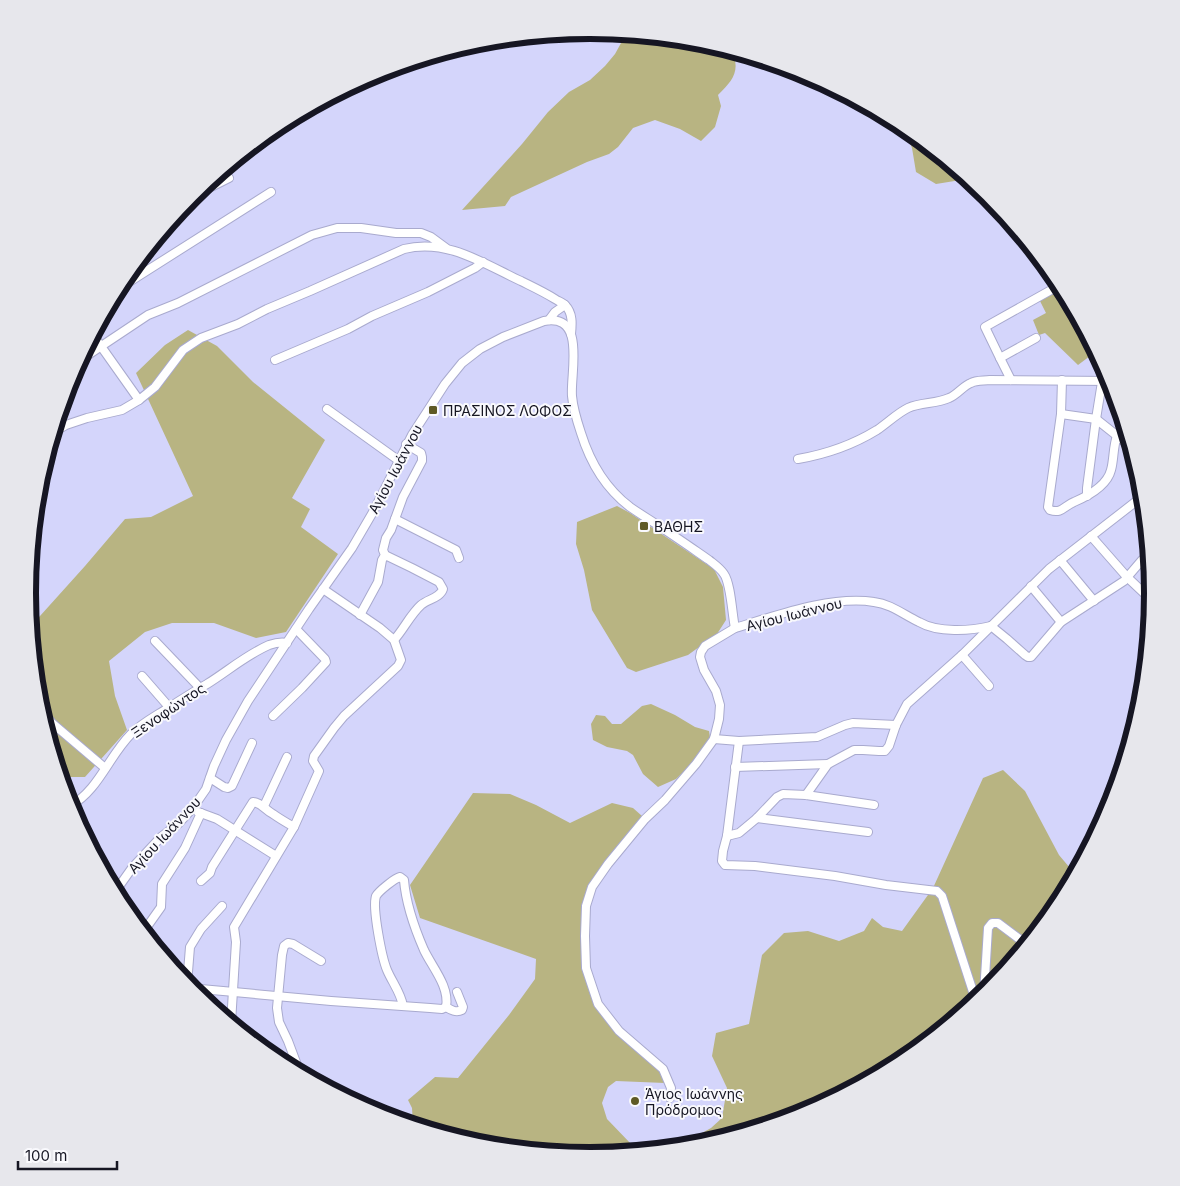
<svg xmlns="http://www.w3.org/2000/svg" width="1180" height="1186" font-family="Inter,sans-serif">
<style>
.green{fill:#b8b482}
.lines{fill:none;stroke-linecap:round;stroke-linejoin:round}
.minor-casing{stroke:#a9aace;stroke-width:10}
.minor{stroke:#fff;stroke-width:8}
.poi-dot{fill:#5e5925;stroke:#f9f9fd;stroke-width:2}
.labels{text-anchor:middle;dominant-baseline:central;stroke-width:4;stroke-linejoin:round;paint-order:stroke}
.poi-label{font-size:14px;fill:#161623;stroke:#f9f9fd;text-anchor:start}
.street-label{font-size:14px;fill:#161623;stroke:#f9f9fd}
.rim{fill:none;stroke:#161623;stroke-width:6}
</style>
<rect width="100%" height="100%" fill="#d4d5fb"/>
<!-- green -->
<g class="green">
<path d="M626,34L700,41L732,51C741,72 732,81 718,95L721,106L715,127L701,141L680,129L655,120L633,128L618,147L609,154L587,162L511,197L505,206L462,210L522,144L548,112L569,92L590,80L605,66L615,54Z"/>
<path d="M903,126L967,179L936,184L916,172L912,148Z"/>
<path d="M1062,288L1082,326L1076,330L1094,353L1096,352L1103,366L1094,353L1078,365L1045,333L1039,335L1033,320L1046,313L1039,299Z"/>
<path d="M188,330L217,346L253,382L325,440L292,498L310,509L301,527L338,554L286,632L256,638L214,623H172L145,632L109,661L115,696L127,730L85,777H61L38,702L31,626L85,566L125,519L151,517L193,496L136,373L165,345Z"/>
<path d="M617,506L630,513L714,569L723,587L726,620L717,634L688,655L636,672L627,668L592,610L584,570L576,544L577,522Z"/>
<path d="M651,704L675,715L695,727L709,731L710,737L696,760L676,779L658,787L643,774L633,755L627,751L607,747L593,740L591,724L596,715L605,716L612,724H621L642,706Z"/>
<path d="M1003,770L1025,791L1059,855L1075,874L1058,906L988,991L902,1061L805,1113L699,1145L590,1155L480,1145L458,1138L443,1127L433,1130L413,1124L412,1108L408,1100L435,1077L458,1078L509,1015L535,979L536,959L420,918L410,885L473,793L510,794L536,805L570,823L612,803L633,808L642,816L590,882L581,908L582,949L602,1014L666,1075L665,1083L616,1081L608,1087L602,1103L607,1119L632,1145L649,1146L691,1139L711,1128L722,1118L727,1088L712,1056L716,1033L749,1024L762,955L784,933L808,931L839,941L864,931L872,918L883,927L902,931L933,888L983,778Z"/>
</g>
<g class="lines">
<!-- minor casing -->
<g class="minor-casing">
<g id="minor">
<path d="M191,197L229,178"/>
<path d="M118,289L271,192"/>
<path d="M549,320L555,312L565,305"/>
<path d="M93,335L139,400"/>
<path d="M1036,338L1000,358L985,327L1060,285"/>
<path d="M1000,358L1011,380"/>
<path d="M275,360L348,329L372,316L428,292L475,268L483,262"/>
<path d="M79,361L148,315L178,303L312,235L337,228H361L396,233H421L431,237L446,248"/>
<path d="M1062,380L1061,414L1048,507L1050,510C1062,514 1064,506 1074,502C1088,496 1107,486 1111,470C1114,460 1113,446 1117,436C1119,433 1122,430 1125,427"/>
<path d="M327,409L398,460"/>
<path d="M1061,414L1096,419L1130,446"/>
<path d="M54,432L66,425L87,418L122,410L139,400L155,387L183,350L201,338L238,324L267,309L310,291L404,249C447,238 484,264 521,281C533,287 544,292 555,299C558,301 563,303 565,305C573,313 572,324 571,334"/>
<path d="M798,459C827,454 851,446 877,430C886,424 899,412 908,408C921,402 936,404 949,398C957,395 964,385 971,383C976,380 984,381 990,380L1111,381"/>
<path d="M1087,496V488L1096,419L1102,382"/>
<path d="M395,519L456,550L459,558"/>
<path d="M1091,536L1127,577L1145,594"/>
<path d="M385,555L412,568L439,582L443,589C440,598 428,599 421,605C410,615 404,629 394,640"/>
<path d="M1060,560L1094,601"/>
<path d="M1031,586L1061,622"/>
<path d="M360,615L378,582L382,560L385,555L383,550L386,538L391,530L403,497L422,461V457L421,453L406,444"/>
<path d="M991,626L1007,639L1025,655L1028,657H1031L1061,622L1124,581L1142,560L1145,559L1149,560"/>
<path d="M155,641L200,688"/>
<path d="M962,655L989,686"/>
<path d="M142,676L169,707"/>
<path d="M40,709L52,723L105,768"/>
<path d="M273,716L302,688L326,662L325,659L296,629"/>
<path d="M714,739L739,741L817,737L845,725L853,723L896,725"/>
<path d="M739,741L727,836L723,851L722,861L725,865L755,866L835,876L886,885L937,891L942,896L976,1001"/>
<path d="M735,767L828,764"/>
<path d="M210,778L224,787L228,788L232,786L252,743"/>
<path d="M806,795L828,764L854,750H863L879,751H885L889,746L896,725L907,704L962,655L1049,569L1143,496"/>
<path d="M70,806C98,791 109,756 131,734C141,724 154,717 165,710C179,701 193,692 207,684C228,671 246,655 269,645C275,643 281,642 287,643"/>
<path d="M264,806L287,757"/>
<path d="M198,812L217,819L276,856"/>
<path d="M757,818L868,832"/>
<path d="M727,836L739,833L757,818L777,797L783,794L806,795L874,805"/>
<path d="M201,881L210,873L212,867L253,802C262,803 265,810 273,814C280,819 287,823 294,827"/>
<path d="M115,892L132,868L161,837L178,824L191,810L197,802L206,789L214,766L226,740L248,701L309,609L352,548L373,512L412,435L445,384L462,363L480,349L503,337L544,321C587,313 570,373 572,396C573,408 577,421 581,433C590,462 605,488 630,507C640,514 650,520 659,526C676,537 693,549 709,560C714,564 720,568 724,574C731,584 732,614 735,628C775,616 832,595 874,602C891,604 904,615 919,622C938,633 970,631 991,626"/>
<path d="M144,931L161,907L162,884L185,848L201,813"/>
<path d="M187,984L190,947L201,929L222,906"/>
<path d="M190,988L331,1001L430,1008L442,1009L446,1007"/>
<path d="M984,994L988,928L992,923H998L1026,944"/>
<path d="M403,1006C401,993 392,982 387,970C382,958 372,908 376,896C379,891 395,878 400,877L404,880C406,905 414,927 424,950C432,967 450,987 446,1007C451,1010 456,1013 462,1010L463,1007L457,992"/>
<path d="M231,1023L236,942L234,927L294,827L319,771L313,761L314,756L334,728L344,716L398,666L401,660L394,640L380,628L323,589"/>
<path d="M300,1073L288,1041L279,1022L277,1008L282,955L284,946L288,943L293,944L321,961"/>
<path d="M670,1098L671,1088L663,1069L619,1031L598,1004L586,968L585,936L586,906L592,887L608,864L645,819L665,800L696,764L714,739L719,719L720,705L716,691L704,670L700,657L701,652L705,646L735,628"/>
</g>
</g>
<!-- minor -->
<use href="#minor" class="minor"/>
</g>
<!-- markers -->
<g class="poi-dot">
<rect x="428" y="405" width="10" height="10" rx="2.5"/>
<rect x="639" y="521" width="10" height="10" rx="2.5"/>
<circle cx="635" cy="1101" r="5"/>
</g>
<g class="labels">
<!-- poi labels -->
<g class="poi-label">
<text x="443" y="410">ΠΡΑΣΙΝΟΣ ΛΟΦΟΣ</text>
<text x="654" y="526">ΒΑΘΗΣ</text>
<text x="645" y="1093">Άγιος Ιωάννης<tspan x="645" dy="16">Πρόδρομος</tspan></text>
</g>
<!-- street labels -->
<g class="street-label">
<text transform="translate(395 469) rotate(-62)">Αγίου Ιωάννου</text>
<text transform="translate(794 614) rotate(-14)">Αγίου Ιωάννου</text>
<text transform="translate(168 710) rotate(-34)">Ξενοφώντος</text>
<text transform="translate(164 835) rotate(-47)">Αγίου Ιωάννου</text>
</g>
</g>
<!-- crop -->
<path d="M0 0H1180V1186H0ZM36 593a554 554 0 1 1 1108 0a554 554 0 1 1-1108 0Z" fill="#e7e7ec" fill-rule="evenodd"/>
<path class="rim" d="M36 593a554 554 0 1 1 1108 0a554 554 0 1 1-1108 0Z"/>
<!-- scale -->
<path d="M18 1161v8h99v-8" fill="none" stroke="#161623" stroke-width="2.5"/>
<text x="25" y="1161" font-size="15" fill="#161623" stroke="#f9f9fd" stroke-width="4" paint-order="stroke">100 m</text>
</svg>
